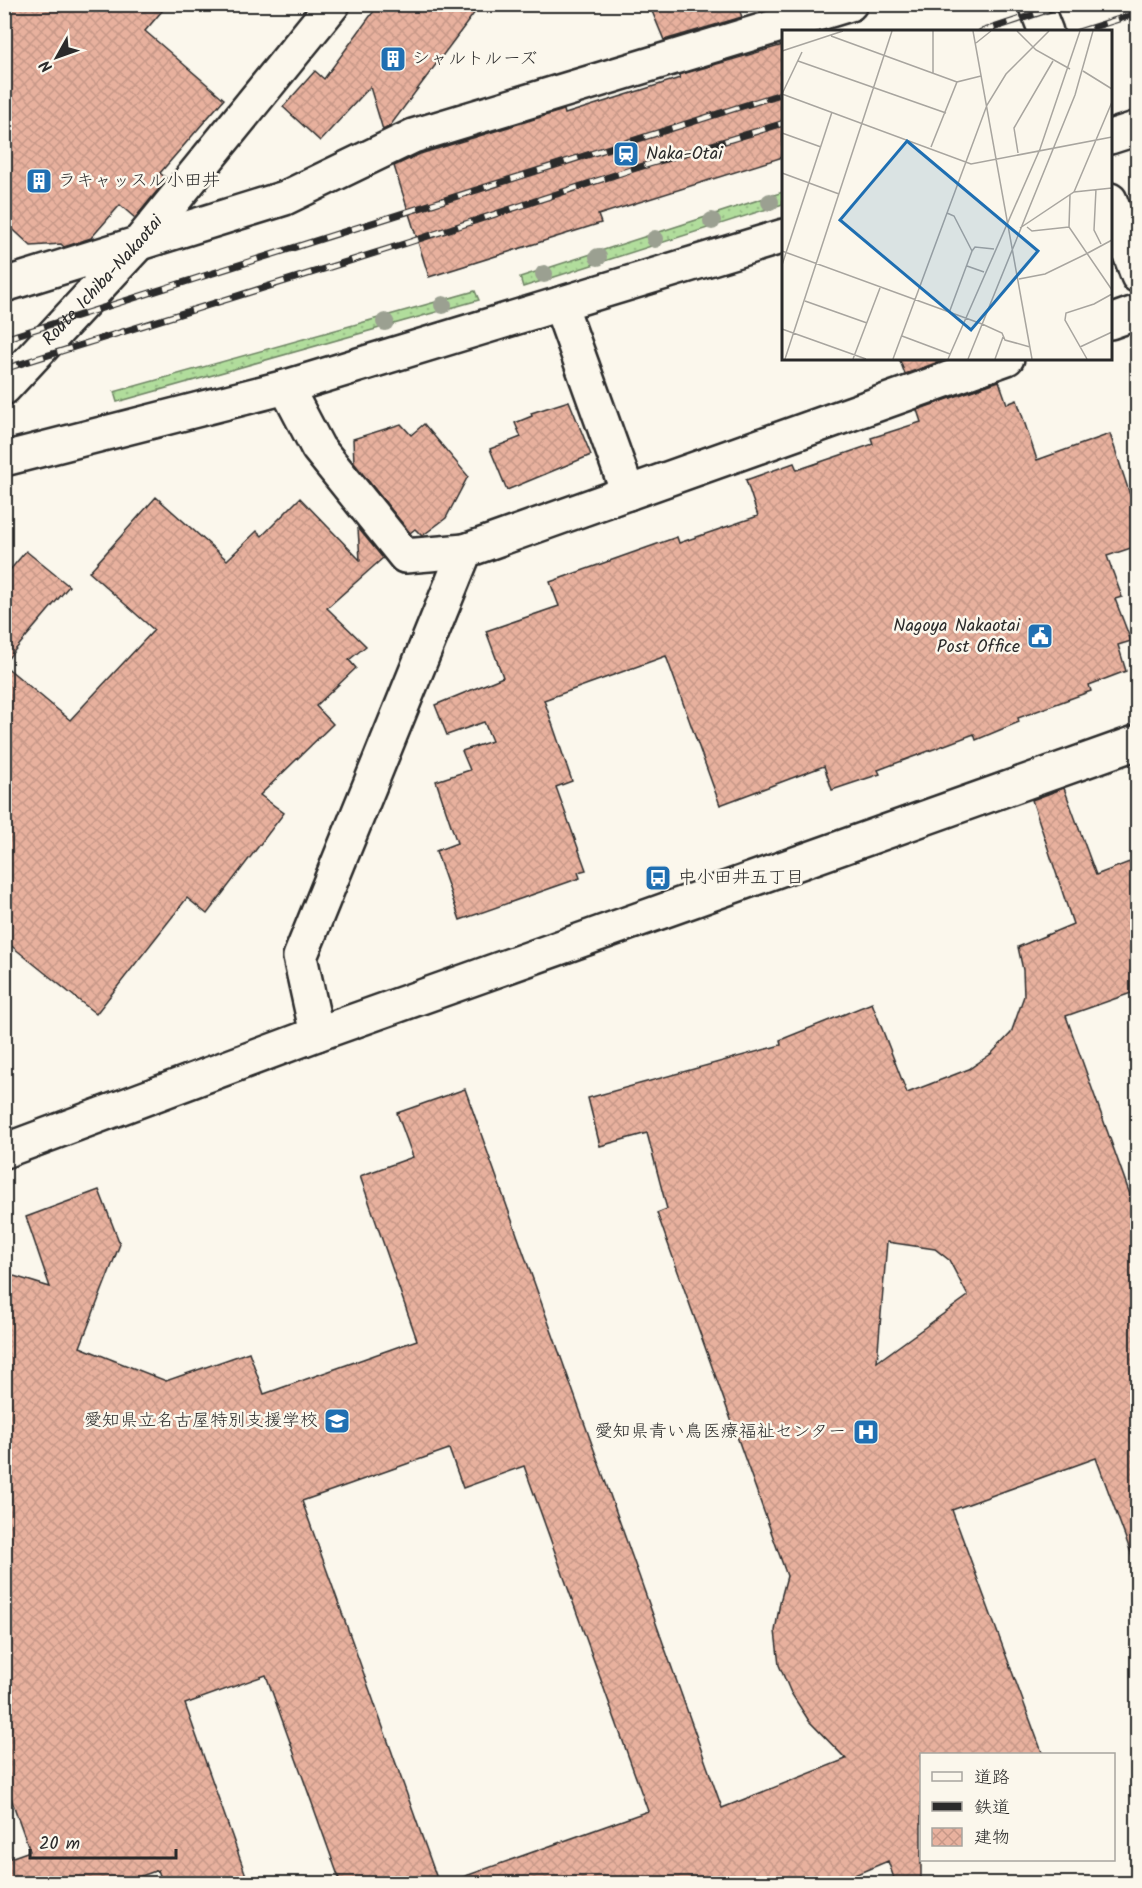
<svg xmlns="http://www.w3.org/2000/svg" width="1142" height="1888" font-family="Kalam,'Klee One',sans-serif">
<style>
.grass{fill:url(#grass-dots);stroke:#6e8464;stroke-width:1.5}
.building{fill:url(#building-cross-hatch);stroke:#2b2b2b;stroke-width:1.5;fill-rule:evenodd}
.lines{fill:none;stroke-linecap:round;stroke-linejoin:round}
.minor-casing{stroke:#2b2b2b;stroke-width:38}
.tertiary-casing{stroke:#2b2b2b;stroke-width:38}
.secondary-casing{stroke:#2b2b2b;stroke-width:38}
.minor{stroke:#fbf7ec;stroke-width:33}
.tertiary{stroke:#fbf7ec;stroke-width:33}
.secondary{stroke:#fbf7ec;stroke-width:33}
.rail-casing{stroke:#2b2b2b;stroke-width:7}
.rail{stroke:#fbf7ec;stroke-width:4.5;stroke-dasharray:14;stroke-linecap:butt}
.tree{fill:#9ba091}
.labels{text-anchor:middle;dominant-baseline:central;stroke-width:5;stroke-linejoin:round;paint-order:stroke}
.poi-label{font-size:18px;fill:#2b2b2b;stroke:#fbf7ec;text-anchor:start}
.street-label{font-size:18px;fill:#2b2b2b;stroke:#fbf7ec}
.inset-road{fill:none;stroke:#a8a59f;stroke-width:1.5}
.view{fill:#1f6fb2;fill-opacity:0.15;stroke:#1f6fb2;stroke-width:3}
.inset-edge{fill:none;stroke:#2b2b2b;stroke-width:3}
</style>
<defs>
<pattern id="grass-dots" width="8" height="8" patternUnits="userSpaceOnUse" patternTransform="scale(1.5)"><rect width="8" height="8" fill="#b1dd9c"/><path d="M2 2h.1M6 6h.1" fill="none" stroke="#98be87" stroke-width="1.8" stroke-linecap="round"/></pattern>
<pattern id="building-cross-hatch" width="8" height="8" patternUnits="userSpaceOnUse" patternTransform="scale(1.5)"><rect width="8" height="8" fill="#e8b19e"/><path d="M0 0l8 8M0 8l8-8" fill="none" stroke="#c79888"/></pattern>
</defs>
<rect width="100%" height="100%" fill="#fbf7ec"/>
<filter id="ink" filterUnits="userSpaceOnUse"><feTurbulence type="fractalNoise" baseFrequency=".0167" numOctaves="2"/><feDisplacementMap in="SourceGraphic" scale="12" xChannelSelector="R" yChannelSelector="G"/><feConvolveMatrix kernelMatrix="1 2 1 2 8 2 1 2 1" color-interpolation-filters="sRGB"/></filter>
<g filter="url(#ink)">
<!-- grass -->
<g class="grass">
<path d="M783,192V204L523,287L520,277Z"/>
<path d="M475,291L479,300L117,402L114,392Z"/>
</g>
<!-- building -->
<g class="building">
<path d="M4,4H168L145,31L224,99L160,173L167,179L135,218L120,205L91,238L64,247L61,244L31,246L4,221Z"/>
<path d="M379,4H481L390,126L383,130L370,87L320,141L283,107L315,71L324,79Z"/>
<path d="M649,4H737L742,17L664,40Z"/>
<path d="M783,45V157L598,215L601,223L429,277L394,166L420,154L564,110L565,114L680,78L679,75Z"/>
<path d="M899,358H950L905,374Z"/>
<path d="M999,381L1007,404L1017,400L1037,460L1110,434L1137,516V546L1107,556L1122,597L1115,599L1131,641L1118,645L1126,671L1089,685L1091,691L1018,718L1019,722L976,740L974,734L878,770L880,774L832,790L824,766L720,805L666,656L544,700L572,781L556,787L586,870L578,872L580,878L460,920L436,851L457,843L436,781L470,770L462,751L492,741L484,722L447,735L435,705L503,677L486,631L559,606L550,582L677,537L679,543L758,516L746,480L794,463L797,470L873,444L871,438L921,422L917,410Z"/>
<path d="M569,401L591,455L507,490L490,449L521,437L515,423L532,416L531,413Z"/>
<path d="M401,424L411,435L424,424L468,476L446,518L422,536L415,529L410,533L354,463L353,439Z"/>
<path d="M156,497L227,560L257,531L262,536L300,498L360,560L358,528L383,558L327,608L366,646L349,660L356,668L316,706L333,724L260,795L284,813L207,914L187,898L96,1014L4,940V665L70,720L154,630L89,572Z"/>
<path d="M26,551L69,586L4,663V577Z"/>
<path d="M1064,788L1096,875L1137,859V991L1066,1016L1137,1214V1557L1133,1558L1096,1458L952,1510L1043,1755H921V1884H896L888,1861L833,1884H461L460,1878L648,1811L524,1466L463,1488L449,1449L302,1501L439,1884H341L266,1675L185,1704L249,1884H163L158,1870L120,1884H4V1860L30,1851L4,1779V1273L50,1287L26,1217L99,1190L120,1244L80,1347L166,1381L249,1352L264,1394L417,1340L360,1176L413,1157L397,1113L465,1089L722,1808L846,1759L809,1721L791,1693L779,1665L775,1631L780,1602L787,1576L657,1213L667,1209L647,1133L600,1146L588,1098L781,1045L780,1040L872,1003L907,1093L969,1069L991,1054L1011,1033L1024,996L1023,970L1018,947L1073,924L1032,800ZM887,1242L935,1249L949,1260L968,1296L877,1362Z"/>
</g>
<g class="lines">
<!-- minor casing -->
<g class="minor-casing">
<g id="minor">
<path d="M1035,4L1046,32"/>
<path d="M1110,200L1138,276"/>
<path d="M4,285L285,198L413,136L850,4"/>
<path d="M560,304L628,493"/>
<path d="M1110,322L1138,312"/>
<path d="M286,387L318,448L405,556L465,551"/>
<path d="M317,1034L300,957L465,551L1007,358"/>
</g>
</g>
<!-- tertiary casing -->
<g class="tertiary-casing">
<g id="tertiary">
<path d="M1110,137L1138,128"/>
<path d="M4,459L286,387L784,236"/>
<path d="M4,1151L317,1034L1138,742"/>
</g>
</g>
<!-- secondary casing -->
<g class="secondary-casing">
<g id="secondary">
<path id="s1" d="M4,388L139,243L333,4"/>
</g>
</g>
<!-- minor -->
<use href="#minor" class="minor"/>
<!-- tertiary -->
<use href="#tertiary" class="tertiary"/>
<!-- secondary -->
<use href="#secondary" class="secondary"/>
<!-- rail casing -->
<g class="rail-casing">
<g id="rail">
<path d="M981,32L1066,4"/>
<path d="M1078,32L1138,13"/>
<path d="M4,339L784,93"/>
<path d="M4,369L407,243L630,170L784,123"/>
</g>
</g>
<!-- rail -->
<use href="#rail" class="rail"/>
</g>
<!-- trees -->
<g class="tree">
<circle cx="770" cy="202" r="9"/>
<circle cx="712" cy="221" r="9"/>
<circle cx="655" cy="239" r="9"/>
<circle cx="598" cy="257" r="9"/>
<circle cx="544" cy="274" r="9"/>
<circle cx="443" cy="305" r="9"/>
<circle cx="385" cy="322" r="9"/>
</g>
</g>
<!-- icons -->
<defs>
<g id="building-square" transform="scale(1.35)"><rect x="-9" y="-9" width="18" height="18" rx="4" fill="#1f6fb2" stroke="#fbf7ec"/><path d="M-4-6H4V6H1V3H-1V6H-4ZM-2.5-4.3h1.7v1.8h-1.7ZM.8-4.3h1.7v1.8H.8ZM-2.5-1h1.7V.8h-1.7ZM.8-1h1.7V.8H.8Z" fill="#fff"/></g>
<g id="station-square" transform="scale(1.35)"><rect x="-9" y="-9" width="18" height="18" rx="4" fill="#1f6fb2" stroke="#fbf7ec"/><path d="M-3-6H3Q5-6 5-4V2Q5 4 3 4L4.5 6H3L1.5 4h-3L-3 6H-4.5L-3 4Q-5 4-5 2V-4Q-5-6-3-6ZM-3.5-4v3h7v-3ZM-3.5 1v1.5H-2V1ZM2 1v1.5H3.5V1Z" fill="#fff"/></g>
<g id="civic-square" transform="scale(1.35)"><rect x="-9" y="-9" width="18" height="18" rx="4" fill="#1f6fb2" stroke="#fbf7ec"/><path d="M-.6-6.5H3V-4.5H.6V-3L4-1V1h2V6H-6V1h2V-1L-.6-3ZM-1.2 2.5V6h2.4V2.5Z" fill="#fff"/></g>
<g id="bus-square" transform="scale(1.35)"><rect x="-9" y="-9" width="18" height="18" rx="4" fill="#1f6fb2" stroke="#fbf7ec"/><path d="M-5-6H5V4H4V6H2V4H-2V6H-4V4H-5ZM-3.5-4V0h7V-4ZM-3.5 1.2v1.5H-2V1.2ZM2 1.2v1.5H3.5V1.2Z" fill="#fff"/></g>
<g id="school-square" transform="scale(1.35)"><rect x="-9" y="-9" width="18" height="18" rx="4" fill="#1f6fb2" stroke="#fbf7ec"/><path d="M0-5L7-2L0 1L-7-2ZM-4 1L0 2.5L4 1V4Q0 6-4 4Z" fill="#fff"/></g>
<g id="hospital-square" transform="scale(1.35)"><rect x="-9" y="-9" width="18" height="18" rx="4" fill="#1f6fb2" stroke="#fbf7ec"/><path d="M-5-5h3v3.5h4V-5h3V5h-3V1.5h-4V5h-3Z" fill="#fff"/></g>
</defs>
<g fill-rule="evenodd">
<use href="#building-square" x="393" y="59"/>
<use href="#station-square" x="626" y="154"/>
<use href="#building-square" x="39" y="181"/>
<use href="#civic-square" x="1040" y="636"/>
<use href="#bus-square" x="658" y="878"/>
<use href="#school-square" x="337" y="1421"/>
<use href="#hospital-square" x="866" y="1432"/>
</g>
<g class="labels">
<!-- poi labels -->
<g class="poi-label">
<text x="412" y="59">シャルトルーズ</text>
<text x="646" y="154">Naka-Otai</text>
<text x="58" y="181">ラキャッスル小田井</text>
<text x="1020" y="626" text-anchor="end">Nagoya Nakaotai<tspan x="1020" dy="21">Post Office</tspan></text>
<text x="678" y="878">中小田井五丁目</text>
<text x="318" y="1421" text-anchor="end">愛知県立名古屋特別支援学校</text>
<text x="846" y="1432" text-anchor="end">愛知県青い鳥医療福祉センター</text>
</g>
<!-- street labels -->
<g class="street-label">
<text stroke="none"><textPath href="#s1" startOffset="146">Route Ichiba-Nakaotai</textPath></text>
</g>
</g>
<!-- overview -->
<g transform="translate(782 30)">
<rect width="330" height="330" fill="#fbf7ec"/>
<path class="inset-road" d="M151,1V44M191,1L250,329M235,1L254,20L288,39M49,6L175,52M194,13L209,1M0,21L61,1M16,31L164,83M301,41L330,59M0,64L189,134L330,107M0,64L20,22M0,103L39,117M149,117L175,52L199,46M236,123L232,98L271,31M0,143L57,164M314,159L312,200L319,214M292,162L330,72M288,165L287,197L330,260M165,183L172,186L190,221L167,283M245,197L250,201L287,197M238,198L292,162L330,158M0,221L200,294L220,303L223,310L248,317M190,221L193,217L212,219M304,224L330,210M0,235L50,82M185,236L202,242M237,249L263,244L304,224M23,271L85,293M0,299L84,329M120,306L168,324M298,317L330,302M3,329L110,1M71,329L98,258M111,329L205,75L224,44L267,1M166,329L258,119L298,1M186,329L293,65L311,1M213,329L221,307M305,329L283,290L284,283L312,274L330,264"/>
<path class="view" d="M125,111L256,221L189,300L58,190Z"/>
<rect width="330" height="330" class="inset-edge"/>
</g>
<!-- margin -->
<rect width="1142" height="1888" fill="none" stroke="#fbf7ec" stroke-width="24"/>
<rect x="12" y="12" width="1118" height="1864" fill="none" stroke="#2b2b2b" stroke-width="2" filter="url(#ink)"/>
<!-- legend -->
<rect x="920" y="1753" width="195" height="108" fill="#fbf7ec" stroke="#a8a59f" stroke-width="1.5"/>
<rect x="932" y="1772" width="30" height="9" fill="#fbf7ec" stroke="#a8a59f" stroke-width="1.5"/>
<text x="974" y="1783" font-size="18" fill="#2b2b2b">道路</text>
<rect x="932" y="1802" width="30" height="9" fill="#2b2b2b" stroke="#a8a59f" stroke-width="1.5"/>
<text x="974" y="1813" font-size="18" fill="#2b2b2b">鉄道</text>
<rect x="932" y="1828" width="30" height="18" fill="url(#building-cross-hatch)" stroke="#a8a59f" stroke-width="1.5"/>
<text x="974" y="1843" font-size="18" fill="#2b2b2b">建物</text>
<!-- north arrow -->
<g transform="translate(57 57) rotate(230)" stroke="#fbf7ec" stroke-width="4.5" paint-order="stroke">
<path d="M0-4.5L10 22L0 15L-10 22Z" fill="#2b2b2b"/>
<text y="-9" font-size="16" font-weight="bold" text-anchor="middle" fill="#2b2b2b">N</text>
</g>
<!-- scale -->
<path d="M30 1849v9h146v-9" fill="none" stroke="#2b2b2b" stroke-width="3"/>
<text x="39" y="1849" font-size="18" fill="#2b2b2b" stroke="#fbf7ec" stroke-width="4.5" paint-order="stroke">20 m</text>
</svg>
